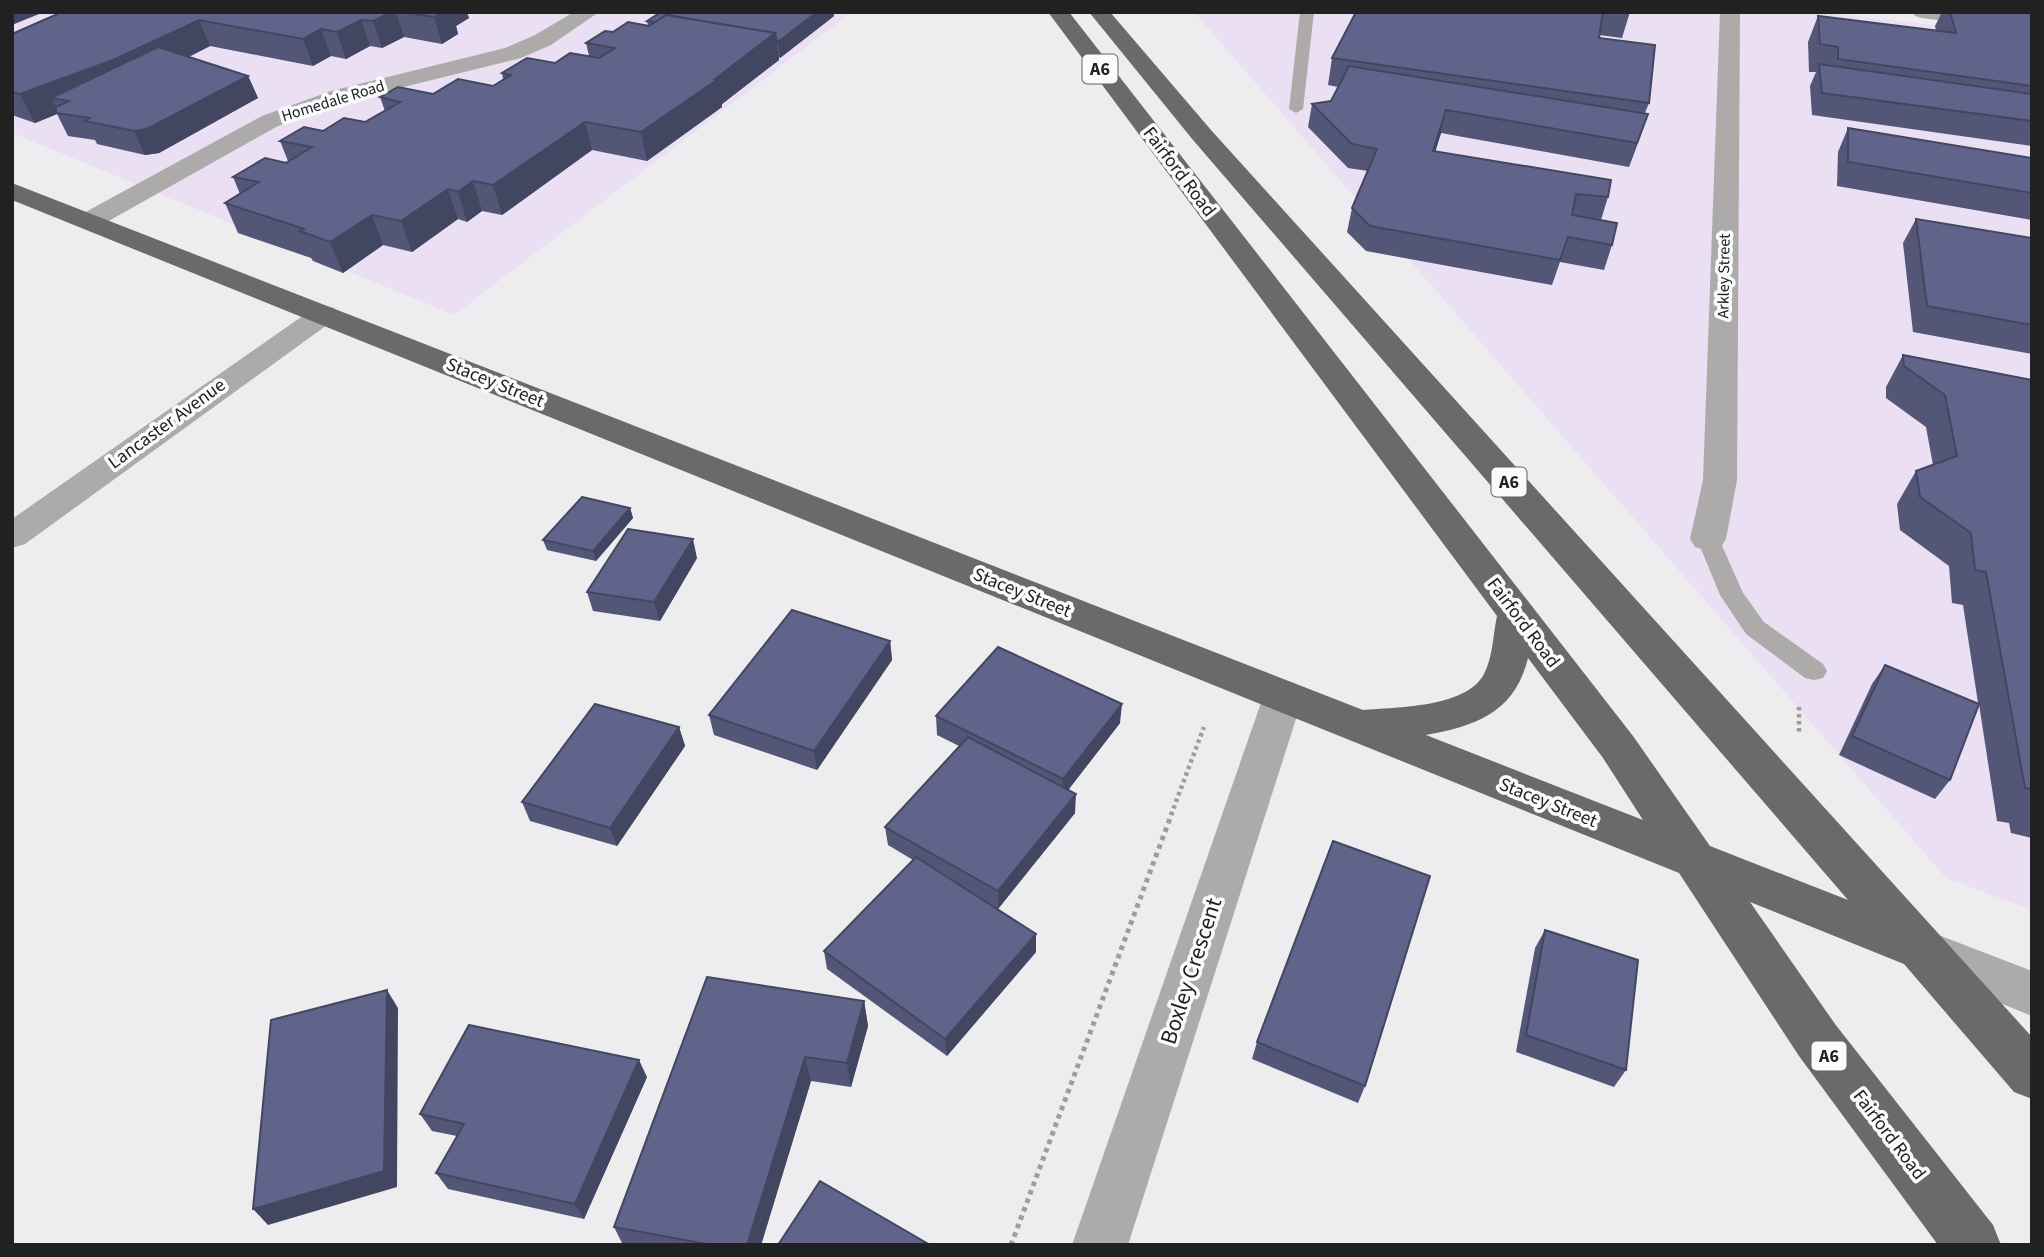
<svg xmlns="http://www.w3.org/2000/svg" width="2044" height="1257" font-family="'Source Sans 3',sans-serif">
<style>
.industrial{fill:#eadff3}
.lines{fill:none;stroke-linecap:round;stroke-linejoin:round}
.path-far1{stroke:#9d9da0;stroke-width:4.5;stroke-dasharray:3.5 3.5;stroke-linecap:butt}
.path{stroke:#9d9da0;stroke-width:5;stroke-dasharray:4.5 4.5;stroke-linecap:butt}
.service{fill:#acabaa;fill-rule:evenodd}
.minor{fill:#acabaa;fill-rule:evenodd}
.trunk{fill:#6c6a69;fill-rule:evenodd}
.wall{fill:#535677}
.shaded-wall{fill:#434661}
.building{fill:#60648a;stroke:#434661;stroke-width:2}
.labels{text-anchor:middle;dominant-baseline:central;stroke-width:7;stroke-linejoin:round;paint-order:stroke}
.far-street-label{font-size:16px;fill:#212122;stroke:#fafbfd}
.shield{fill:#fafbfd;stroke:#626264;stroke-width:2}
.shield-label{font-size:18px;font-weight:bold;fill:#212122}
.street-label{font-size:19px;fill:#212122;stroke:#fafbfd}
.near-street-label{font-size:23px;fill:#212122;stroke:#fafbfd}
</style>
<rect width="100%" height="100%" fill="#ededf0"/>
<!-- industrial -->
<g class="industrial">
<path d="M12,12H852L454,315L12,133Z"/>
<path d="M1194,12H1823L2032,37V910L1946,878Z"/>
</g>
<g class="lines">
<!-- path-far1 -->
<g class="path-far1">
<path d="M1799,707V733"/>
<path d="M1171,815L1204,727"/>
</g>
<!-- path -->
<path class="path" d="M1011,1245L1172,813"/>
<!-- service -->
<g class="service">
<path d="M1300,12H1314L1303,109L1296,113L1289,109Z"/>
<path d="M1708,531L1716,534L1719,539L1743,593L1764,622L1823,664L1827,671L1823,678L1814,680L1805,678L1746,634L1720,595L1697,539L1700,534Z"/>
</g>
<!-- minor -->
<g class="minor">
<path d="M574,12H599L551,45L521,58L347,101L278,126L98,227L89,229L80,227L76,221L80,215L262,116L331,91L505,48L535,35Z"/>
<path d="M1720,12H1740L1737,480L1726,539L1721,547L1708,551L1695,547L1690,539L1703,480Z"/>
<path d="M1912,12H1973L2032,20V32L1922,18L1915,16Z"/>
<path d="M324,305L334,308L339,314L334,320L25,544L12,548V519L314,308Z"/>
<path d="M1283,682L1297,686L1303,697L1128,1245H1072L1263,697L1269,686Z"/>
<path d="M1923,929L2032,971V1016L1906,965L1899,950L1906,935Z"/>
</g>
<!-- trunk -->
<path class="trunk" d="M1048,12H1069L1633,736L1710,846L1848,900L1193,140L1089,12H1110L1211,130L2032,1037V1099L2014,1092L1904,964L1750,902L1835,1024L1993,1225L2001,1245H1938L1799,1056L1679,873L12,200V183L1363,710C1396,707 1466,708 1484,674C1493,657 1493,634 1497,616ZM1528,658L1603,758L1643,820L1426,735C1477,726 1515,712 1528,658Z"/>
</g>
<!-- wall -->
<g class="wall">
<path d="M62,12H467L469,18L456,26L458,34L442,44L404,37L382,48L370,46L346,59L331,56L313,66L210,46L189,57L248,76L258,98L159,153L145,155L97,144L95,140L68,136L57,114L35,123L12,115V34Z"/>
<path d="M661,12H833L834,16L780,58L779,57V60L722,104V107L647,161L592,150L502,215L482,211L467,222L458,219L412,252L383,245L343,273L313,261L311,258L238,233L225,203L240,194L233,177L288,161L280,141L365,122L385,111L380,97L433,94L493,86L503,79L502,73L589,56L586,43L613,32L648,26L647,21Z"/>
<path d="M1356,12H1630L1622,38L1599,35V38L1649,103L1645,113L1640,137L1629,167L1441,133L1435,152L1608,197L1601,220L1612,245L1604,270L1560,262L1552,285L1366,251L1347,232L1352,208L1368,171L1348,168L1308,127L1312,104L1331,101L1338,87L1328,85L1332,58Z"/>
<path d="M1942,12H2032V146L1812,115L1810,86L1816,72H1809L1808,42L1818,16L1936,31L1935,26Z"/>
<path d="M1848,128L2032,158V220L1837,186L1838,152Z"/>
<path d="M1916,219L2032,238V354L1913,332L1903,243Z"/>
<path d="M1903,355L2032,380V838L2011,833L2009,823L1997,821L1979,704L1950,780L1935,799L1839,755L1872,684L1885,665L1978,703L1963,605L1952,603L1949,566L1900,530L1897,504L1916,471L1933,465L1926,427L1886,398V387Z"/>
<path d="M630,508L633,518L596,561L547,550L543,540Z"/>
<path d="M697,558L660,621L593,611L587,592Z"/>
<path d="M890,641L892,660L817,770L714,735L709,715Z"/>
<path d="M936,716L1120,723L1068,790L1075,813L998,909L1036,934V952L947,1056L827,969L824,951L913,860L888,845L885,827L959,746L937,735Z"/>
<path d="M679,727L685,746L617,846L530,821L522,802Z"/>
<path d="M1545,930L1626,1070L1614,1087L1516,1052L1535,948Z"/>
<path d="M864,1001L868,1026L851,1087L811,1081L761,1245H623L614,1227Z"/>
<path d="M1257,1042L1365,1086L1358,1103L1252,1059Z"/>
<path d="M647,1077L584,1219L448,1189L436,1173L457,1136L432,1131L420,1114Z"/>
</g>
<!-- shaded-wall -->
<g class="shaded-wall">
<path d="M12,12H44L12,25Z"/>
<path d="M392,12H396L404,37L382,48L373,21Z"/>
<path d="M442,12H467L469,18L456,26L458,34L442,44L434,17Z"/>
<path d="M817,12H833L834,16L780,58L778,42Z"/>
<path d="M199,20L210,46L126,87L69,101L51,98L59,113H56L57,114L35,123L20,94Z"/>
<path d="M361,20L370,46L346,59L337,32Z"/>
<path d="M321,29L331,56L313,66L303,39Z"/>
<path d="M775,33L779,60L722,104V107L647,161L641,132Z"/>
<path d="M248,76L258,98L159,153L145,155L134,131Z"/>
<path d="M1446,110L1441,133L1428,175L1433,151Z"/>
<path d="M1648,114L1640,137L1629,167L1637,143Z"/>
<path d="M585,122L592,150L502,215L493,185Z"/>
<path d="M473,181L482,211L467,222L458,192Z"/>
<path d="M448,189L458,219L412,252L401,221Z"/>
<path d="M372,215L383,245L343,273L330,242Z"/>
<path d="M630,508L633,518L596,561L593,551Z"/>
<path d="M693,539L697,558L660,621L654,602Z"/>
<path d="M890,641L892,660L817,770L814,751Z"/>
<path d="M1122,704L1120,723L1062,798L1063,779Z"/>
<path d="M679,727L685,746L617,846L610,828Z"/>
<path d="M1076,794L1075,813L998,909V891Z"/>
<path d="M1036,934V952L947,1056L945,1039Z"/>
<path d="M387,990L398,1008L397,1187L268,1225L253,1209Z"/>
<path d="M864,1001L868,1026L851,1087L847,1063Z"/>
<path d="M805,1057L811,1081L761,1245H747Z"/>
<path d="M639,1060L647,1077L584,1219L575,1204Z"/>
</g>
<!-- building -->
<g class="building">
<path d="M62,12H392L373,21L361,20L337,32L321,29L303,39L199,20L113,60L20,94L12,92V34Z"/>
<path d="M403,12H442L434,17Z"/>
<path d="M661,12L685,13L817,12L778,42H777L775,33L666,15L655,22L647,21Z"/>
<path d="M1356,12H1603L1599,38L1655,45L1649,103L1332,58Z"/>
<path d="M1950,12H2032V86L1838,59V47L1820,44L1818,16L1956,33Z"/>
<path d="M666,15L775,33L715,79H718L641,132L585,122L493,185L473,181L458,192L448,189L401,221L372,215L330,242L300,231L304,229L225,203L259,182L233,177L265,158L286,163L312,147L280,141L304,127L323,131L344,118L365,122L400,102L380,97L398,87L433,94L458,79L493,86L511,75L502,73L527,58L555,63L570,53L599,58L615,48L586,43L605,31L613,32L628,22L649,26Z"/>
<path d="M158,47L248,76L147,129L134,131L85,121L90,118L56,113V107L69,101L51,98Z"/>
<path d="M1819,64L2032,94V121L1822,93Z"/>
<path d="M1349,66L1648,114L1637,143L1446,110L1433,151L1611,180L1608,197L1576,194L1572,215L1617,223L1612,245L1568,237L1560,260L1370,226L1352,208L1377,149L1352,144L1312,104L1331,101Z"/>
<path d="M1848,128L2032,158V193L1848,162Z"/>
<path d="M1916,219L2032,238V325L1927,306Z"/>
<path d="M1903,355L2032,380V789L2025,788L1986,572L1975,570L1971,533L1920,497L1916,471L1957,456L1945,395L1904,366Z"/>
<path d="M582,497L630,508L593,551L543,540Z"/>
<path d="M628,529L693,539L654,602L587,592Z"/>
<path d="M792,610L890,641L814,751L709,715Z"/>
<path d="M998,647L1122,704L1063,779L936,716Z"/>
<path d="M1885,665L1979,704L1950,780L1852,736Z"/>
<path d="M595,704L679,727L610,828L522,802Z"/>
<path d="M968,737L1076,794L998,891L885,827Z"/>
<path d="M1333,841L1430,876L1365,1086L1257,1042Z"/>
<path d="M916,857L1036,934L945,1039L824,951Z"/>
<path d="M1545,930L1638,960L1626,1070L1526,1035Z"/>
<path d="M707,977L864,1001L847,1063L805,1057L747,1245H712L614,1227Z"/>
<path d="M387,990L384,1171L253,1209L271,1020Z"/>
<path d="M469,1025L639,1060L575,1204L436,1173L464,1124L420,1114Z"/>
<path d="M820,1181L930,1245H778Z"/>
</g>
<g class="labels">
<!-- far-street labels -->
<g class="far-street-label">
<text transform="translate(333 101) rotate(-17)">Homedale Road</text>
<text transform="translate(1724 276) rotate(-89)">Arkley Street</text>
</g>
<!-- shield labels -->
<g class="shield">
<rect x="1082.5" y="54.5" width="35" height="29" rx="5"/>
<rect x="1491.5" y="467.5" width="35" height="29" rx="5"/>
<rect x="1811.5" y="1041.5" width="35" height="29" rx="5"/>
</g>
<g class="shield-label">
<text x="1100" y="69">A6</text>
<text x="1509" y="482">A6</text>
<text x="1829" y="1056">A6</text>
</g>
<!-- street labels -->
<g class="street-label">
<text transform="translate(1179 172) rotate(53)">Fairford Road</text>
<text transform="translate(495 383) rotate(22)">Stacey Street</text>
<text transform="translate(167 424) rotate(-36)">Lancaster Avenue</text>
<text transform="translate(1022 593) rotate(22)">Stacey Street</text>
<text transform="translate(1523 623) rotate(53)">Fairford Road</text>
<text transform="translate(1548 803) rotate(22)">Stacey Street</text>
<text transform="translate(1889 1135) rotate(53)">Fairford Road</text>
</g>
<!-- near-street labels -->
<g class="near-street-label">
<text transform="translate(1191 971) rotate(-72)">Boxley Crescent</text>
</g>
</g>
<!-- border -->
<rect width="2044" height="1257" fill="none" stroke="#212122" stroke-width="28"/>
</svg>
